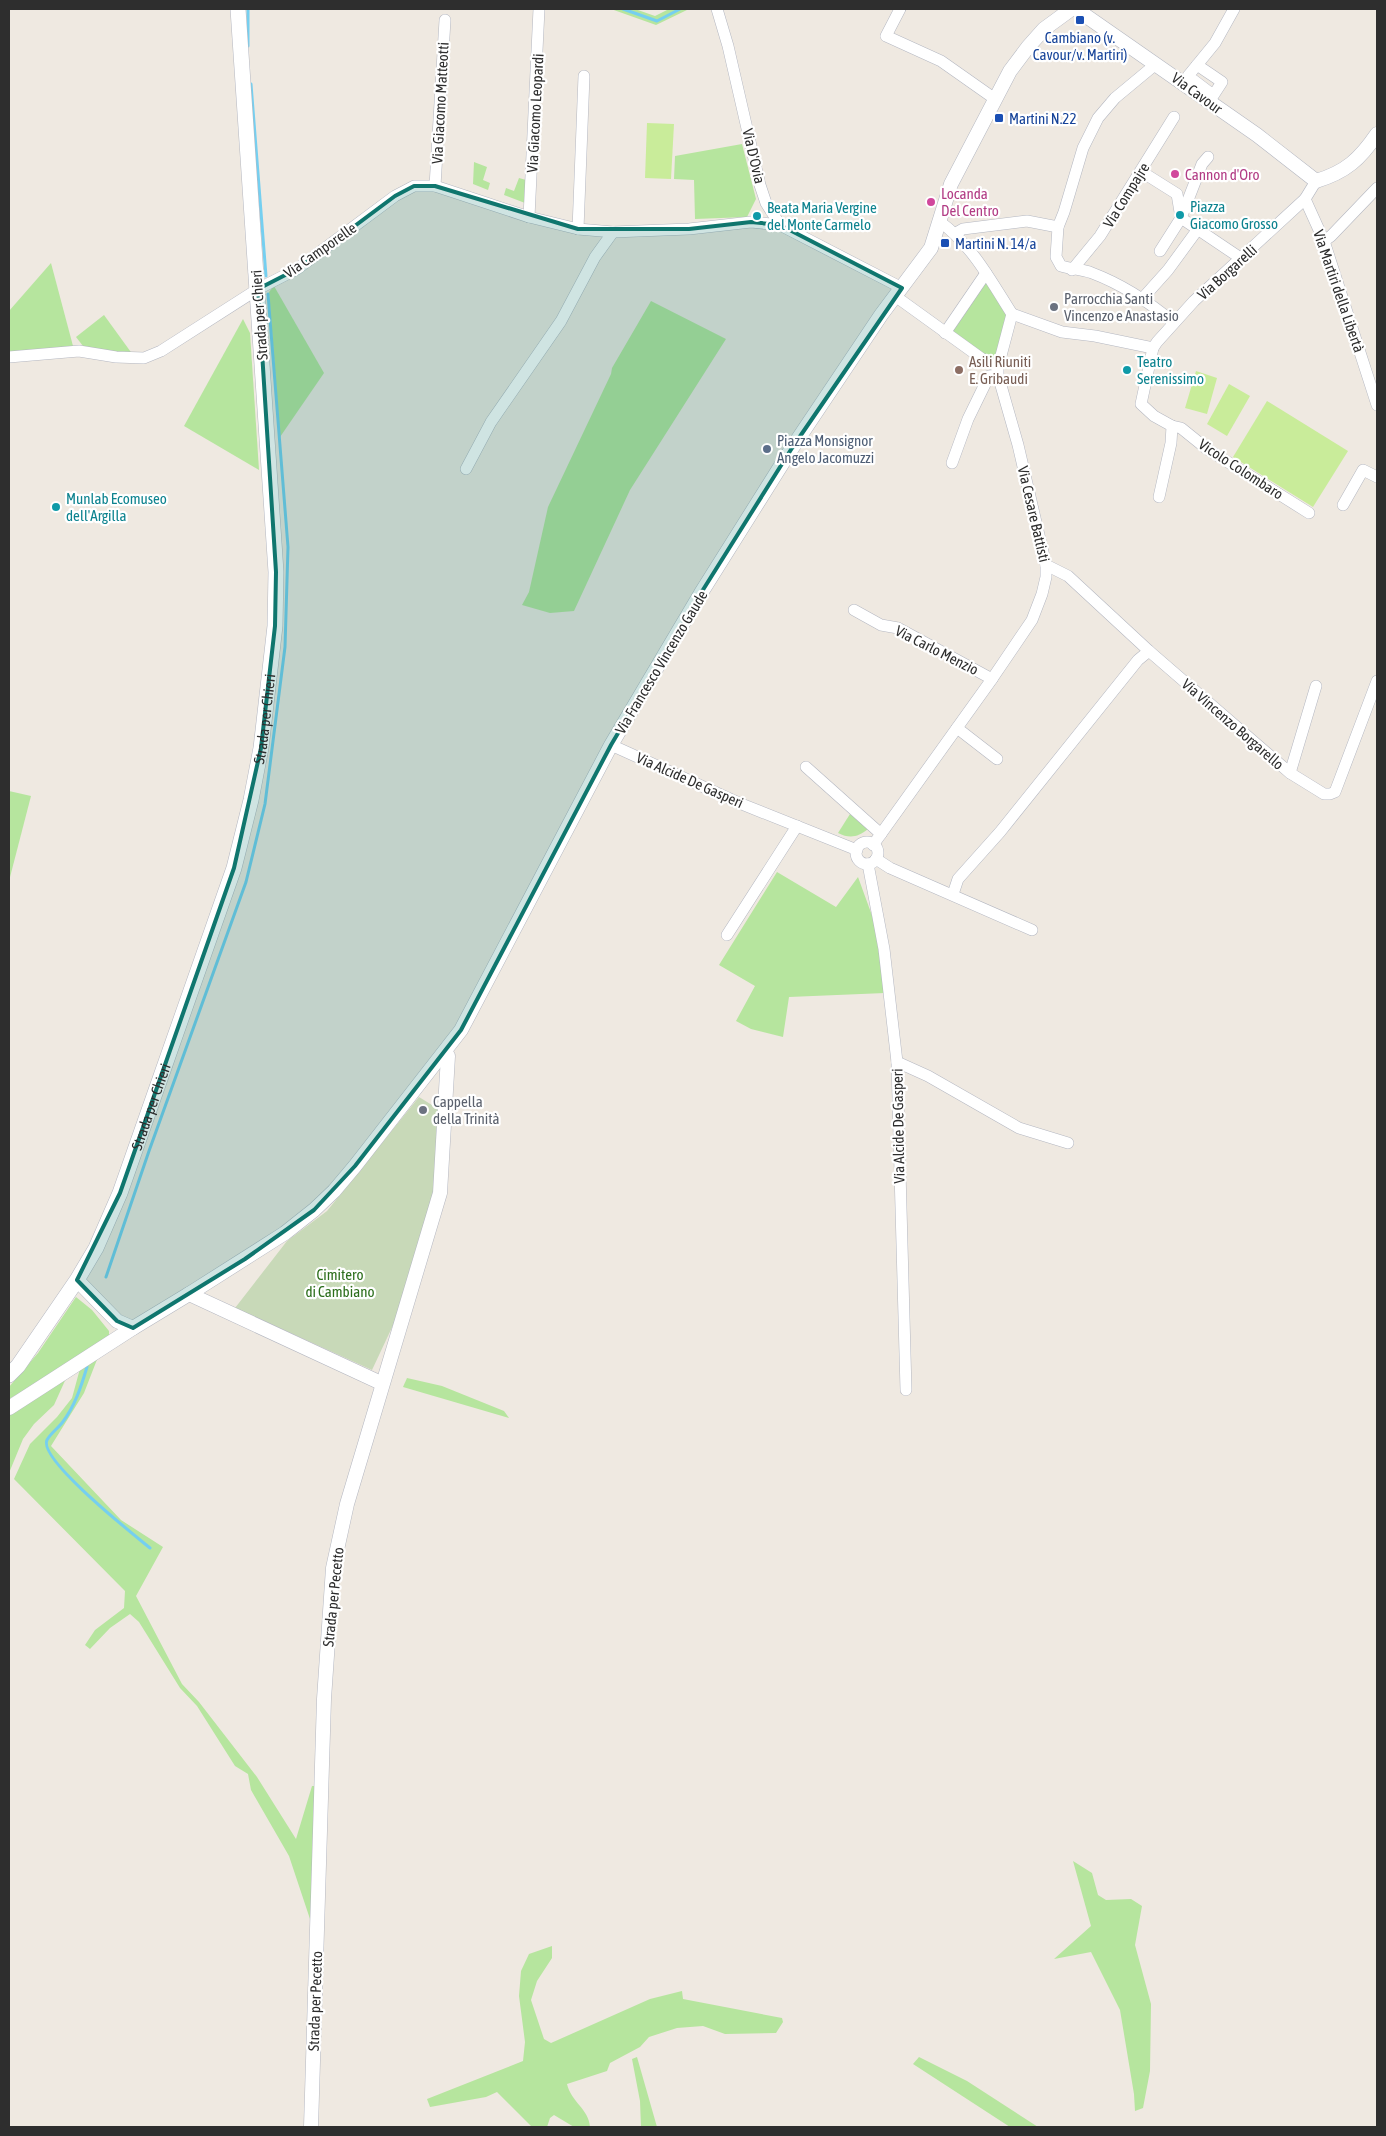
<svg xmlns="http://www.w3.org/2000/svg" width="1386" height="2136" font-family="'Asap Condensed',sans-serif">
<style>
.green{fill:#b6e59e}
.cemetery{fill:#c8d9b8}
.pitch{fill:#c9ec9a}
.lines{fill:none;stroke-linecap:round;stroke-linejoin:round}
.stream{stroke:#75cff0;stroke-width:3}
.minor-casing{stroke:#b4b7c1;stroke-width:12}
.tertiary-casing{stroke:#b4b7c1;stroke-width:15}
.secondary-casing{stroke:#b4b7c1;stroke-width:16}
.minor{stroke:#fff;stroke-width:11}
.tertiary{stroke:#fff;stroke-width:14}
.secondary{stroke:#fff;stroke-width:15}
.marked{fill:#0f766e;fill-opacity:0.2;stroke:#0f766e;stroke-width:4;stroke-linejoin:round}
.transit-dot{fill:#1a4fb4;stroke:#fff;stroke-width:2}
.hotel-dot{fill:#d1479c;stroke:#fff;stroke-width:2}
.culture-dot{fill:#0f9aa8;stroke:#fff;stroke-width:2}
.worship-dot{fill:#6b7280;stroke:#fff;stroke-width:2}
.education-dot{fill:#8d6e63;stroke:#fff;stroke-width:2}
.service-dot{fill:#5c6f8a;stroke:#fff;stroke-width:2}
.labels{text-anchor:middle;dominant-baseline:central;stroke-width:4.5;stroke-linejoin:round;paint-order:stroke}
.transit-label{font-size:15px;fill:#164399;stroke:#fff;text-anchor:start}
.street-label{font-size:15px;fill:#2e2e2e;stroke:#fff}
.hotel-label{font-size:15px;fill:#b23c85;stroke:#fff;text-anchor:start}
.culture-label{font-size:15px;fill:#0d838f;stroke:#fff;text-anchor:start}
.worship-label{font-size:15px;fill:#5b616d;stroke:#fff;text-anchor:start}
.education-label{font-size:15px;fill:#785e54;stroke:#fff;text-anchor:start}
.service-label{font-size:15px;fill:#4e5e75;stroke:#fff;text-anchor:start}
.park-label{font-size:15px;fill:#2c6e1b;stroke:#fff}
</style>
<rect width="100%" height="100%" fill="#efe9e1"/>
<!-- green -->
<g class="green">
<path d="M611,9H635L655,16L669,9H689L656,25Z"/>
<path d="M742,144L756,199L747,217L695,219L694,180L674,179L675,156Z"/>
<path d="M474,162L487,167L483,180L490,183L488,190L473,184Z"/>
<path d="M519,178L526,180L525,203L504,195L506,188L514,191Z"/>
<path d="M51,263L73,346L9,354V311Z"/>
<path d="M984,277L1008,315L994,362L947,333Z"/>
<path d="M274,286L324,373L280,437L269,292Z"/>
<path d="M651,301L726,339L630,490L574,611L550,613L522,605L529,592L548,507L611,374L612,368Z"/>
<path d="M104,315L133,355L83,346L76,337Z"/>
<path d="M243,319L250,333L259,470L184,426Z"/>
<path d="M9,791L31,796L9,881Z"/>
<path d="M850,814L868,829C858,837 850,839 838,833Z"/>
<path d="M777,872L836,907L858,877L874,921L885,993L789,997L783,1037L751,1029L736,1021L755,986L719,965Z"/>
<path d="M76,1297L92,1310L109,1331V1342L9,1399V1387L38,1353Z"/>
<path d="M98,1357L84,1393L51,1446L121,1520L163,1547L136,1596L182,1684L199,1702L257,1777L296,1839L312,1786H317L313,1928L289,1856L251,1790L248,1774L235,1766L197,1706L180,1688L139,1622L130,1614L110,1628L90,1649L85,1645L95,1630L124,1608L125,1591L14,1479L30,1444L57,1417L72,1398L81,1365Z"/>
<path d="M68,1374L54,1405L34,1424L23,1439L9,1473V1414Z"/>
<path d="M407,1378L442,1386L504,1411L509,1418L403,1387Z"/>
<path d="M1073,1861L1092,1873L1098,1895L1106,1900L1131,1899L1142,1906L1135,1945L1151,2004L1150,2071L1143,2108L1135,2111L1134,2094L1120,2010L1091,1952L1054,1959L1091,1926Z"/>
<path d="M552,1946V1958L537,1981L531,2000L544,2039L551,2043L650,1999L682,1991L683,1999L782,2018L783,2022L776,2033L725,2034L703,2026L677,2028L649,2037L640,2047L610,2063L607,2071L567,2084C571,2102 589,2109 590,2127H574L554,2115L550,2118L547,2127H532L497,2092L486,2097L430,2107L427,2099L523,2061L525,2042L519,1996L521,1971L529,1954Z"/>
<path d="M637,2057L657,2127H641L640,2101L632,2059Z"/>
<path d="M919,2057L967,2081L1038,2127H1010L913,2064Z"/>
</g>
<!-- cemetery -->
<path class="cemetery" d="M419,1097L440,1110L436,1183L403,1304L372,1370L235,1308L287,1241L327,1211Z"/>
<!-- pitch -->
<g class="pitch">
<path d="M647,123L674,124L671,179L645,178Z"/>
<path d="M1196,371L1217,378L1207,414L1185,408Z"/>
<path d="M1229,384L1250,396L1227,436L1207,424Z"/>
<path d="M1267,401L1348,451L1313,507L1233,457Z"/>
</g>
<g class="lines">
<!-- stream -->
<g class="stream">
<path d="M623,9L657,21L680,9"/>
<path d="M248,46V9"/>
<path d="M251,84L266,276"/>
<path d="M106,1277L149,1151L246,882L265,804L285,647L288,547L268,294"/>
<path d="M87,1367C81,1387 75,1406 62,1423C58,1428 50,1434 47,1440C38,1459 133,1534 150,1548"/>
</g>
<!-- minor casing -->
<g class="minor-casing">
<g id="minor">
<path d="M717,9L728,46L760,185L766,203L780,225L902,288"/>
<path d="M900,9L886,36L941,61L995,99"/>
<path d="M1156,64L1115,98L1098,118L1083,148L1064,212L1058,227L1056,257L1061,266C1071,269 1082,269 1092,273C1121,284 1149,302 1173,322"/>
<path d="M1197,65L1215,43L1234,9"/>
<path d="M1209,102L1222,82L1197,65L1188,76L1213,95"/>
<path d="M1142,172L1177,194L1181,218L1236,255L1238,259"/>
<path d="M1316,181L1305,199L1324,241L1377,405"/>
<path d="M435,186L445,20"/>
<path d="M529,217L539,9"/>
<path d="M578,229L584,76"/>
<path d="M956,233L963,229L1027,221L1058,227"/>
<path d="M1324,241L1331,236L1377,188"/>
<path d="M1160,251L1181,218L1202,164L1208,157"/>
<path d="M1072,270L1100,236L1174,117"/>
<path d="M895,296L981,358L998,367"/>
<path d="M1142,299L1168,270L1198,229"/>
<path d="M1012,314L1062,332L1095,336L1153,348"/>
<path d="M945,333L986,273"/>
<path d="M9,357L79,351L116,357L144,358L161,351L258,289L297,269L395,196L414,186H435L529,217L578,229L613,232L689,229L751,222L780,225"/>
<path d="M1172,426L1181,428L1207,449L1309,513"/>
<path d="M952,463L968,419L989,376L998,375"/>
<path d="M466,469L491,422L561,321L595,257L613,232"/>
<path d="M1159,497L1171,443L1172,426L1154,416L1141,404L1153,348L1157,342L1194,301L1305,199"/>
<path d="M1343,505L1363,470L1377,477"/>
<path d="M1046,565L1068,576L1149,651L1290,773L1324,794H1330L1335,792L1377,681"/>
<path d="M854,610L881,625L898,628L992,679"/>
<path d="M957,728L997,759"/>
<path d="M611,745L739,803L857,850"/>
<path d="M806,767L881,834"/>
<path d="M1290,773L1316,686"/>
<circle cx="867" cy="853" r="11"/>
<path d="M873,845L992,679L1032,620L1042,594L1046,577V565L1018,445L998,375V367L1012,314C991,281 972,245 939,221"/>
<path d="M876,859L890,868L1032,930"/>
<path d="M868,864L884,949L897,1062L906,1390"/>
<path d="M953,894L958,879L1000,832L1138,660L1149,651"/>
<path d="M727,935L797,826"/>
<path d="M897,1062L928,1076L1019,1128L1068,1143"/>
</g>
</g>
<!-- tertiary casing -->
<g class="tertiary-casing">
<g id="tertiary">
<path d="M1076,9L1257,135L1316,181C1346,172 1360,159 1377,134"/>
<path d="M77,1280L117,1321L133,1328L189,1294L381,1383"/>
<path d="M189,1294L285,1233L314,1210L334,1191L355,1166L461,1030L611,745L701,593L792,448L881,315L931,248L951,184L1010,71L1028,47L1044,29L1070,10L1075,9"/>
<path d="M9,1408L133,1328"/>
<path d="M311,2127L324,1699L333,1568L347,1504L440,1193L448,1056L445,1052"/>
</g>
</g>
<!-- secondary casing -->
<g class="secondary-casing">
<g id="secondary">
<path id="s1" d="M9,1375L18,1366L77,1280L96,1248L120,1193L234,868L251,800L261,748L275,626L276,572L238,9"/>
</g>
</g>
<!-- minor -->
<use href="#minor" class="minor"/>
<!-- tertiary -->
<use href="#tertiary" class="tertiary"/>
<!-- secondary -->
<use href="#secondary" class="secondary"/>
</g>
<!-- marked area -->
<path class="marked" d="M414,186H435L578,229H689L751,222L780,225L902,288L792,448L701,593L611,745L461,1030L355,1166L314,1210L245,1259L133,1328L117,1321L77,1280L120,1193L234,868L261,748L275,626L276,572L258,289L297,269L395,196Z"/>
<!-- markers -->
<g class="transit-dot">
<rect x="1075" y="15" width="10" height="10" rx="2.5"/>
<rect x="994" y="113" width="10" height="10" rx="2.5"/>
<rect x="940" y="238" width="10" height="10" rx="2.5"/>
</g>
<g class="hotel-dot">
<circle cx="1175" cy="174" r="5"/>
<circle cx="931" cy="202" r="5"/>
</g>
<g class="culture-dot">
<circle cx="1180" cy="215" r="5"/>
<circle cx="757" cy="216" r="5"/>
<circle cx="1127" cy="370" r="5"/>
<circle cx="56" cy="507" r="5"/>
</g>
<g class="worship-dot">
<circle cx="1054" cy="307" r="5"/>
<circle cx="423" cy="1110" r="5"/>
</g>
<circle class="education-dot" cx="959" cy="370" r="5"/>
<circle class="service-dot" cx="767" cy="449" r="5"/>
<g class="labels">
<!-- transit labels -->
<g class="transit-label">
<text x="1080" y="37" text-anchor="middle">Cambiano (v.<tspan x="1080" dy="17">Cavour/v. Martiri)</tspan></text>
<text x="1009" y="118">Martini N.22</text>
<text x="955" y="243">Martini N. 14/a</text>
</g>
<!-- street labels -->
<g class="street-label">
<text transform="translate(1197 93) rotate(36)">Via Cavour</text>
<text transform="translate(440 103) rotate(-87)">Via Giacomo Matteotti</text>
<text transform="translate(535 113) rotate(-87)">Via Giacomo Leopardi</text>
<text transform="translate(754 156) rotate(77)">Via D'Ovia</text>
<text transform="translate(1126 195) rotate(-58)">Via Compajre</text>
<text transform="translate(320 250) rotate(-35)">Via Camporelle</text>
<text transform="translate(1227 272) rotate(-42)">Via Borgarelli</text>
<text transform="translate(1339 291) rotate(71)">Via Martiri della Libertà</text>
<text transform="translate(259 315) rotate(-94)">Strada per Chieri</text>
<text transform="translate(1241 469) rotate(33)">Vicolo Colombaro</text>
<text transform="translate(1034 514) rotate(77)">Via Cesare Battisti</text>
<text transform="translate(937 650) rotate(27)">Via Carlo Menzio</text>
<text transform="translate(661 662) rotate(-59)">Via Francesco Vincenzo Gaude</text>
<text stroke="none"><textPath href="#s1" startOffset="711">Strada per Chieri</textPath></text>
<text transform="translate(1233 724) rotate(41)">Via Vincenzo Borgarello</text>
<text transform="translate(690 780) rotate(24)">Via Alcide De Gasperi</text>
<text stroke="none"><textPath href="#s1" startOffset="306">Strada per Chieri</textPath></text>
<text transform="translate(898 1126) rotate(-91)">Via Alcide De Gasperi</text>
<text transform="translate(333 1597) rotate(-84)">Strada per Pecetto</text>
<text transform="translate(315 2001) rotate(-88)">Strada per Pecetto</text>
</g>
<!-- hotel labels -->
<g class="hotel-label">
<text x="1185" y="174">Cannon d'Oro</text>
<text x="941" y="193">Locanda<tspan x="941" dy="17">Del Centro</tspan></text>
</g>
<!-- culture labels -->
<g class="culture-label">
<text x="1190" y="206">Piazza<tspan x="1190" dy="17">Giacomo Grosso</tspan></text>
<text x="767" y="207">Beata Maria Vergine<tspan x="767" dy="17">del Monte Carmelo</tspan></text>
<text x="1137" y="361">Teatro<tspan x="1137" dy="17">Serenissimo</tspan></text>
<text x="66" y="498">Munlab Ecomuseo<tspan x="66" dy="17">dell'Argilla</tspan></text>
</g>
<!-- worship labels -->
<g class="worship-label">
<text x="1064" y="298">Parrocchia Santi<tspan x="1064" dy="17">Vincenzo e Anastasio</tspan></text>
<text x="433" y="1101">Cappella<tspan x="433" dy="17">della Trinità</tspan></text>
</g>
<!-- education labels -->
<g class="education-label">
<text x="969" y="361">Asili Riuniti<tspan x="969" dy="17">E. Gribaudi</tspan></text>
</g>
<!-- service labels -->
<g class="service-label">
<text x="777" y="440">Piazza Monsignor<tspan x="777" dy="17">Angelo Jacomuzzi</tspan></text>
</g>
<!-- park labels -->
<g class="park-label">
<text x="340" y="1274">Cimitero<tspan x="340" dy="17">di Cambiano</tspan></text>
</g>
</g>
<!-- border -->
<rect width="1386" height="2136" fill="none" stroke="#2e2e2e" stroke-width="20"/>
</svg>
